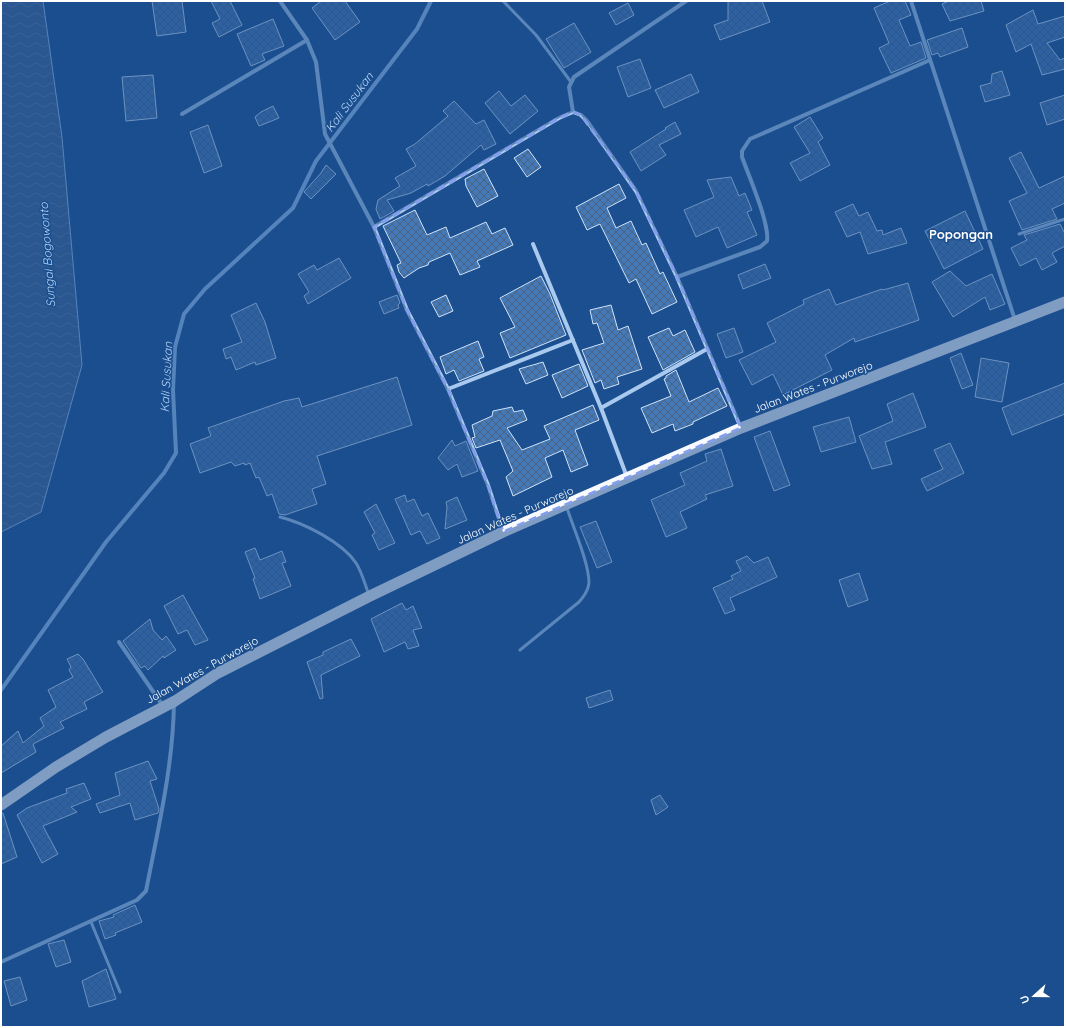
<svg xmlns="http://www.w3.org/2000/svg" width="1066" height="1028" font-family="Quicksand,sans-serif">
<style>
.water{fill:url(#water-waves);stroke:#9cc4f0}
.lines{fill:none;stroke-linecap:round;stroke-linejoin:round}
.stream{stroke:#9cc4f0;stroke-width:4}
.building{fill:url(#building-cross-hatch);stroke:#cfe3fa}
.service{stroke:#a9c9ee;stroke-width:3}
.minor{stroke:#a9c9ee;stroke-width:4}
.trunk{stroke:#f8faff;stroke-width:11}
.marked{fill:none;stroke:#839eea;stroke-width:3;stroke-dasharray:8 5;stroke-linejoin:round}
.labels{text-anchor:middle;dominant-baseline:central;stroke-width:3;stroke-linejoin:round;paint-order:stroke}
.street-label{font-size:11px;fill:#fff;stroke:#1b4f8f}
.water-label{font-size:12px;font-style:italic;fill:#b5d3f5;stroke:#1b4f8f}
.quarter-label{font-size:13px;font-weight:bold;fill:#fff;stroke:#1b4f8f}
</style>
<defs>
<pattern id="water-waves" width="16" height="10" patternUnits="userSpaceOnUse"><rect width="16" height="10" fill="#3c6290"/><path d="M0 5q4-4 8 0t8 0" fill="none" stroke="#597aa1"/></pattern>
<pattern id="building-cross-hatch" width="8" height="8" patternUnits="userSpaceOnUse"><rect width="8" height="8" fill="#4478b7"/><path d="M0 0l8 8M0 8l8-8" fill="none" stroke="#486282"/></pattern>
</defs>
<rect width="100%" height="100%" fill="#1b4f8f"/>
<!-- water -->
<path class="water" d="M1,1H43L62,137L82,365L41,512L1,532Z"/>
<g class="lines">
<!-- stream -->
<path class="stream" d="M1,690L106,542L164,473L176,453L173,390L175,347L184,314L205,289L293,208L316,161L417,29L431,1"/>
</g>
<!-- building -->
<g class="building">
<path d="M152,1H182L186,32L157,36Z"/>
<path d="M211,1H230L242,25L219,37L212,23L220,19Z"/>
<path d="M321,1H345L360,22L335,40L312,8Z"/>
<path d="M728,1H762L770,22L720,40L714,25L728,20Z"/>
<path d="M890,1H905L911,15L899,20L910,46L921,42L926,58L891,73L879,48L889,43L874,8Z"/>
<path d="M949,1H981L984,11L950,21L942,4Z"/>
<path d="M628,3L634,15L616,25L609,13Z"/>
<path d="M1033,10L1038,24L1065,16V37L1047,43L1060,60L1065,58V69L1042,75L1031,44L1016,52L1006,25Z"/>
<path d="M273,19L284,46L262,54L265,60L251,66L237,34Z"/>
<path d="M574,23L591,52L564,68L546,39Z"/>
<path d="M962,28L968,47L940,57L938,53L932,55L927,40Z"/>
<path d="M640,59L651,88L628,97L617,67Z"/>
<path d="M1002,71L1010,95L985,102L980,86L991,83L992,74Z"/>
<path d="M691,74L699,92L664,108L655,90Z"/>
<path d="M153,75L157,118L126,121L122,77Z"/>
<path d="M499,91L511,106L525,95L538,111L510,134L485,103Z"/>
<path d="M1065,95V119L1047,125L1040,103Z"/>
<path d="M454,101L476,124L484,120L496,144L484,150L481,145L445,176L428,186L427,184L411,193L387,200L394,211L380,219L376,209L378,200L400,186L395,178L416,166L406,149L415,144L448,116L443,111Z"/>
<path d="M273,106L279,118L259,126L255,117L261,112Z"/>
<path d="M810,117L823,138L818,142L830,165L800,181L790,163L810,153L794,127Z"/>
<path d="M675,122L681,134L659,145L666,155L641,171L630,152L666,129L665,128Z"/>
<path d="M208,125L222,166L204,173L190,132Z"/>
<path d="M528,149L541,167L527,177L514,158Z"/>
<path d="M1021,152L1039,188L1065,176V203L1052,209L1057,219L1022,230L1009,201L1027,193L1009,158Z"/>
<path d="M326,165L336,174L311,199L304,192L321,173Z"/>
<path d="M484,169L498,196L477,207L466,186L465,179Z"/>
<path d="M731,177L739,196L745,193L752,210L747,212L757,235L727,248L718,227L696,237L684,210L714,197L707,180Z"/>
<path d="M619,184L626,198L607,208L616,228L631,221L642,245L646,243L660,274L663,272L677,302L652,314L636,279L629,283L600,224L587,230L576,207Z"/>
<path d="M853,204L859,216L868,212L877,231L882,230L883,235L901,228L907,243L868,254L860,232L847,237L835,212Z"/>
<path d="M415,210L427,235L446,227L450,238L486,222L492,234L505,228L513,245L477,261L480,267L460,275L450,253L429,262L428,265L419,268L404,278L399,272L397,265L401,263L383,226Z"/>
<path d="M965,211L983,249L944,269L925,231Z"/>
<path d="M1060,224L1065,234V246L1052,253L1057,262L1042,270L1036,258L1020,266L1011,248L1027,240L1024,235Z"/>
<path d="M339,258L351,278L308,304L304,296L309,292L298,274L314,265L317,270Z"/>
<path d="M765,264L771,278L743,289L738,275Z"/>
<path d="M950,271L966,286L992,274L1005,304L990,310L985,297L953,317L932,282Z"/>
<path d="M541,276L550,294L566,335L510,358L500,333L515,327L500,298Z"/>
<path d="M908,283L919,320L855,342L854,338L825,355L832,370L783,395L773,374L752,385L739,360L776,342L767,323L804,304L803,300L829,289L836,305L882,289L883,290Z"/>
<path d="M397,295L400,303L398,305L399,308L384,314L379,302Z"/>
<path d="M446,295L453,311L439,317L431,302Z"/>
<path d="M256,303L265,322L276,358L256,365L255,362L236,370L231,357L226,359L223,349L242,342L231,315Z"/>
<path d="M611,305L618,330L628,326L642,369L617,377L619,384L604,389L601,380L595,383L582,350L604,343L597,323L593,324L590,310Z"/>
<path d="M669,328L673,336L685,330L695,352L663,370L648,337Z"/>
<path d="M734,328L743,352L726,358L717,334Z"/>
<path d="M478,341L484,357L479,359L484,371L459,381L454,370L446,374L440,357Z"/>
<path d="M961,353L973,385L962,389L950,358Z"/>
<path d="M981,358L1009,363L1002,402L975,397Z"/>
<path d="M543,362L548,375L526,384L519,369Z"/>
<path d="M579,364L588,386L562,398L552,375Z"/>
<path d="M676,370L689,402L718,388L727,406L693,422V424L675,431L673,424L652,433L641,408L671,396L664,379L666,378V376Z"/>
<path d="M397,377L412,425L317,456L326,484L312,489L317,504L285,515L279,514L272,494L267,496L259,477L256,478L250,463L245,465L244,463L235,466L231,462L200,473L190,444L211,436L208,428L284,401L299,398L302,407Z"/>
<path d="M1065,383V414L1012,435L1002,408Z"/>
<path d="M913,393L926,427L885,442L892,464L872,469L859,436L893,421L887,404Z"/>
<path d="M593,405L599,420L575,430L588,465L571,472L563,450L545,458L552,477L513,496L506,477L513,471L500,440L476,448L472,438L475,437L472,425L492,416L493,411L512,407L514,412L523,410L527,420L507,428L522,450L550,439L544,426Z"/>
<path d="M849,417L856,442L821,452L813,427Z"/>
<path d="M770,431L790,485L774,491L754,437Z"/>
<path d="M452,440L455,446L466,441L478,471L462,477L457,464L448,470L438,458Z"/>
<path d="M950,443L964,473L927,491L921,479L943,469L934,450Z"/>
<path d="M721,449L733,486L705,495L707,499L680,512L687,528L666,537L651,500L685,485L680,473L707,461L705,454Z"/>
<path d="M405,495L407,502L414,499L422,516L428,513L440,538L427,544L420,531L411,535L395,499Z"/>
<path d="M457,497L467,520L445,529L447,507L446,502Z"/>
<path d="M376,504L395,543L379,550L372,535L375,533L364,512Z"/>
<path d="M596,521L612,562L597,568L580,527Z"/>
<path d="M255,548L260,560L282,551L286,562L282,563L291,586L260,599L253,579L255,578L245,552Z"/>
<path d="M747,556L754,563L768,557L777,577L730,598L735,610L725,614L713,588L733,579L731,576L741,571L736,561Z"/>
<path d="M859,573L868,600L848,607L839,580Z"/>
<path d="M183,595L208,640L195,645L187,630L178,634L164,606Z"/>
<path d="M402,603L406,610L413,606L422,628L413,630L419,646L408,649L405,642L384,652L371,619Z"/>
<path d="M150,619L153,630L162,640L166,636L176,650L164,658L163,656L148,670L145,666L141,668L123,641Z"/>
<path d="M351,639L360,656L321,675L323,698L320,699L307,662L323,655V652Z"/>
<path d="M78,654L83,659L103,692L84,702L87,709L60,722L64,728L33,744L36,752L1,773V746L18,731L23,743L44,726L40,718L56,707L48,690L73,677L69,670L71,667L67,659Z"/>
<path d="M610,690L613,700L589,708L586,698Z"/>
<path d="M148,761L157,779L150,781L159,809L158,813L135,820L130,803L100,813L96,804L120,795L115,773Z"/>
<path d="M84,783L91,799L71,807L77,812L43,826L58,854L42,863L17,815L27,808L67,793L66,789Z"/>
<path d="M660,795L668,807L656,815L651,800Z"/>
<path d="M1,813H3L17,857L1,864Z"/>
<path d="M135,905L142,922L115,933L116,935L105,939L99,921L114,917L113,915Z"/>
<path d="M64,940L71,962L56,967L48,944Z"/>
<path d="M106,969L116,999L89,1007L82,981Z"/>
<path d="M20,977L27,1000L11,1006L4,981Z"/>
</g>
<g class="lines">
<!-- service -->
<g class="service">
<path d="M503,1L536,35L571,82"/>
<path d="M1019,234L1065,219"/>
<path d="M280,517C304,523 342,542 356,563C362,572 365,585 369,595"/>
<path d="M520,650L579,602C584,596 588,591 589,583C589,563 573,527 567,508"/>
<path d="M91,922L120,992"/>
</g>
<!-- minor -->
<g class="minor">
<path d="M280,1L307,40L316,62L325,134L374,227L407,310L448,389L488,485L503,531"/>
<path d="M911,1L1015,320"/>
<path d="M573,112L569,87L574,77L686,1"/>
<path d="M182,114L307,40"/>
<path d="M374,227L559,118L573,112L581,115L587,121L636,191L677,277L741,428"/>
<path d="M533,244L601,408L627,477"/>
<path d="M677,277L760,247L767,241C770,224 748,174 742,157V151L750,139L930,60"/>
<path d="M448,389L573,340"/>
<path d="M601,408L707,349"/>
<path d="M119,642L163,706"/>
<path d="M1,962L137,900L146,891C158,829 173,767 174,703"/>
</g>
<!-- trunk -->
<path class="trunk" d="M1,805L56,767L106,737L175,701L218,673L370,596L503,532L741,428L1065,302"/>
</g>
<!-- marked area -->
<path d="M0 0H1066V1028H0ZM573,112L581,115L636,191L677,277L741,428L503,532L488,485L448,389L407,310L374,227L559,118Z" fill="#1b4f8f" fill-opacity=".55" fill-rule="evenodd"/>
<path class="marked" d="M573,112L581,115L636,191L677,277L741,428L503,532L488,485L448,389L407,310L374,227L559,118Z"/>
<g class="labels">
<!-- street labels -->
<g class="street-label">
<text transform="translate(813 387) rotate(-21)">Jalan Wates - Purworejo</text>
<text transform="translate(515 515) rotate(-24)">Jalan Wates - Purworejo</text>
<text transform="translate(202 670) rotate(-29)">Jalan Wates - Purworejo</text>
</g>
<!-- water labels -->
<g class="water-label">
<text transform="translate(349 102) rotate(-53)">Kali Susukan</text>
<text transform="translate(47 255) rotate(-94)">Sungai Bogowonto</text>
<text transform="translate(166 377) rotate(-87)">Kali Susukan</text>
</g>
<!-- quarter labels -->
<g class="quarter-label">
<text x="961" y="234">Popongan</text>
</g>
</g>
<!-- border -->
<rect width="1066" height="1028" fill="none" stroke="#ffffff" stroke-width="4"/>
<!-- north arrow -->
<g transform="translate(1034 996) rotate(249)" stroke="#1b4f8f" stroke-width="3" paint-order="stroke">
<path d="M0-3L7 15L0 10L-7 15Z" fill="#ffffff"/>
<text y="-6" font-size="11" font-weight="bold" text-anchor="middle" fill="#ffffff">U</text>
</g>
</svg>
